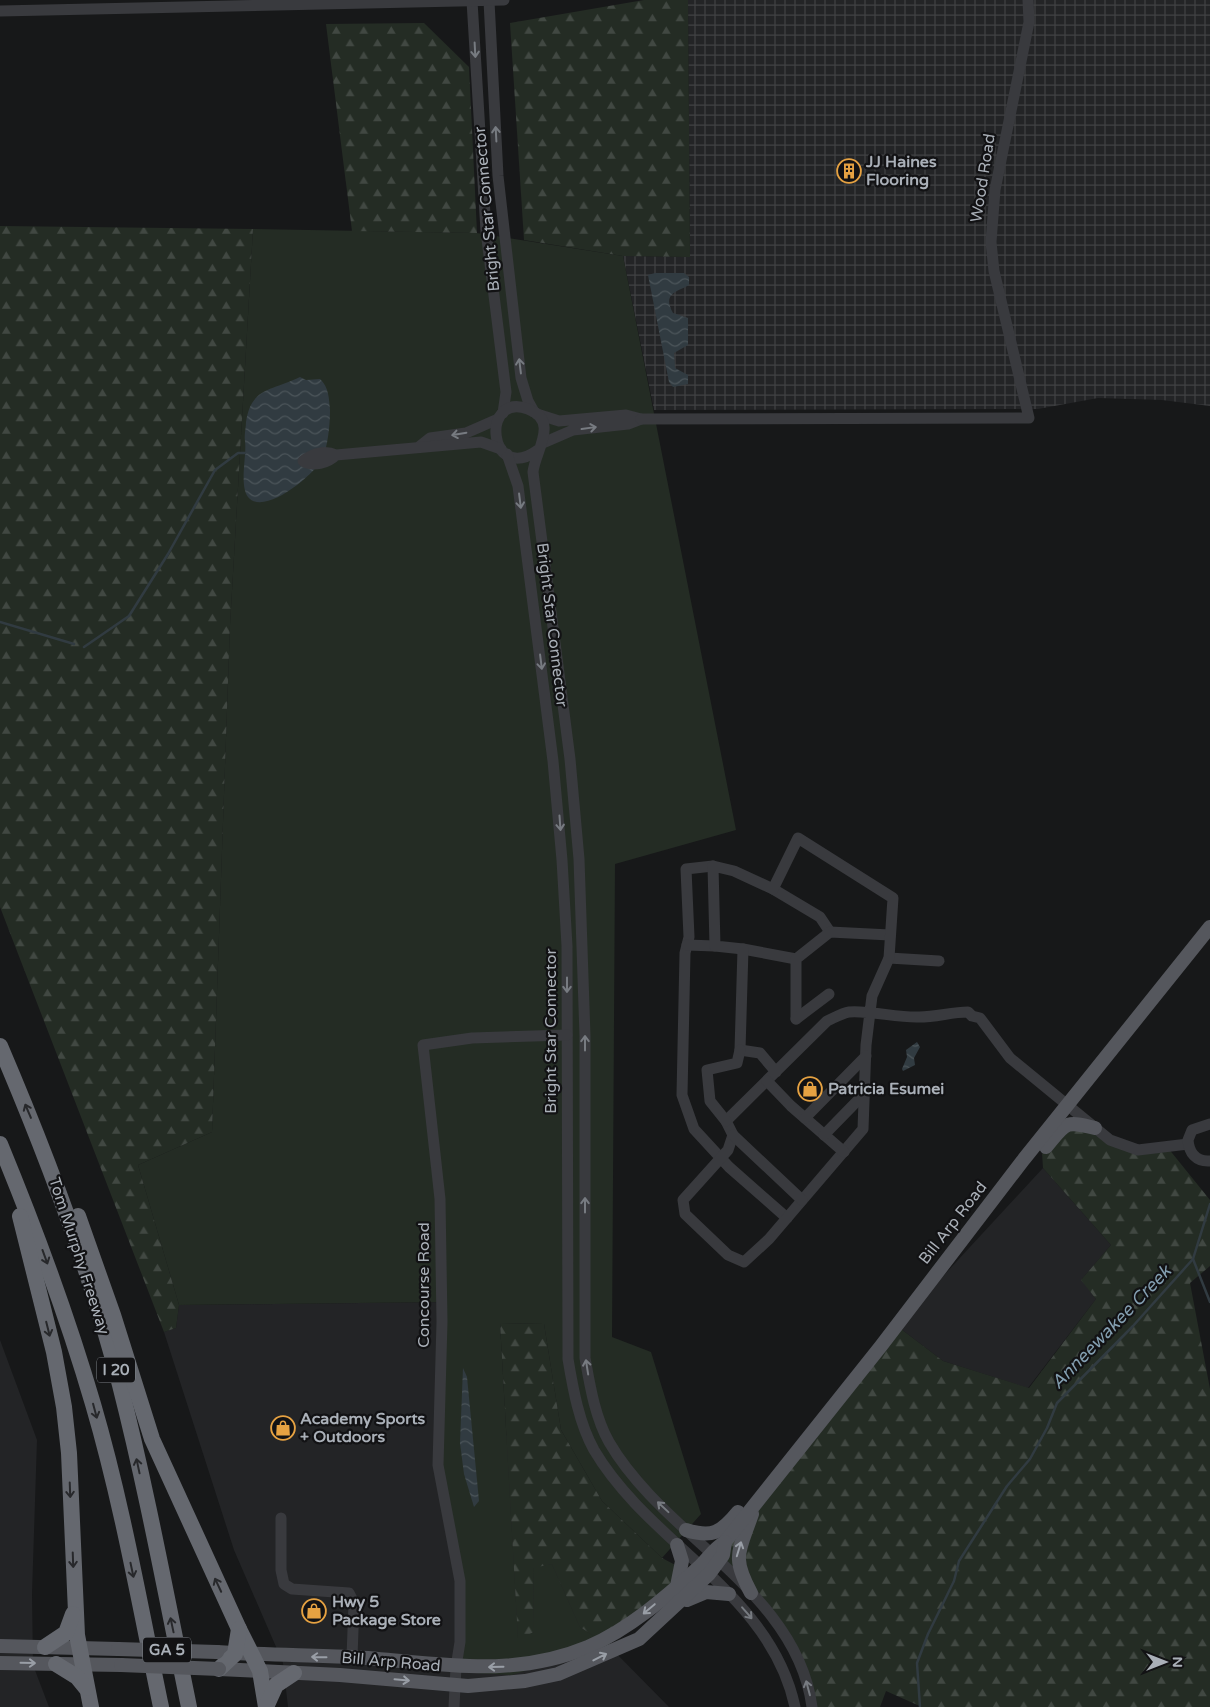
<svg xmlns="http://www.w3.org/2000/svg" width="1210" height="1707" font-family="'Varela Round',sans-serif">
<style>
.built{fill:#232426}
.industrial{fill:url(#industrial-grid)}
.green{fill:#242c24}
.forest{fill:url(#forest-firs)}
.water{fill:url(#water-waves)}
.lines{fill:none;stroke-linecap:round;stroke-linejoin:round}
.stream{stroke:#313b41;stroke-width:2.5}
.minor{stroke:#393a3e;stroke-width:11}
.major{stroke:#55575d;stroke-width:14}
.highway{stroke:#65686f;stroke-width:16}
.major-bridge{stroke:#55575d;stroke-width:14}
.oneway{stroke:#777b81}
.oneway2{stroke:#27282b}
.oneway3{stroke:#999ea6}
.labels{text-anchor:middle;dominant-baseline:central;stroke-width:4.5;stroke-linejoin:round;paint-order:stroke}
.shield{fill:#121214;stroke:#7c8187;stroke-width:1}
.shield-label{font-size:15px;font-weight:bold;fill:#aab0b8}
.poi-label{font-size:16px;font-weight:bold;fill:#aab0b8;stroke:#121214;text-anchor:start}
.street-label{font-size:16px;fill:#aab0b8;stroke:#121214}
.water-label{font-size:18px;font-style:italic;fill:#849fb1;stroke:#121214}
</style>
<defs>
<pattern id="industrial-grid" width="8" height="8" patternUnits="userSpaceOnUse" patternTransform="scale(1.25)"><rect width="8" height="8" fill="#232426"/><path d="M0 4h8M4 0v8" fill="none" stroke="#404143"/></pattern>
<pattern id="forest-firs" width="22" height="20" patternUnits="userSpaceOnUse" patternTransform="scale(1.25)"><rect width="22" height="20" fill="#242c24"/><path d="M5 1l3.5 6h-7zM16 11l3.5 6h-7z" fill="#414842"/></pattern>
<pattern id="water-waves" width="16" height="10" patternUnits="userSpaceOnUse" patternTransform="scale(1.25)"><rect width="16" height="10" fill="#313b41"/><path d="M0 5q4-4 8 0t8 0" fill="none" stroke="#4c555a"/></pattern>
</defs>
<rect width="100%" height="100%" fill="#171819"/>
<!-- built -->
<g class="built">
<path d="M1043,1168L1111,1245L1082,1279L1096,1299L1028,1388L943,1361L897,1326Z"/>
<path d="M442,1302L608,1645L669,1707H288L283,1663L234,1550L164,1332L176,1328L179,1305Z"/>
<path d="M0,1340L37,1440L32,1594L33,1665L49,1707H0Z"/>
</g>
<!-- industrial -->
<path class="industrial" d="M688,0H1210V406L1162,400L1098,398L1038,409L654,410L623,256L690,257Z"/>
<!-- green -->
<path class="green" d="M253,229L477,233L623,256L736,830L615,864L612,1337L651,1352L701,1514L662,1558L602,1501L561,1430L544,1324L500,1323L518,1638L534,1632L533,1567L552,1564L580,1627L608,1645L512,1675L459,1672V1607L438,1465L442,1302L179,1305L138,1165L212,1132L230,625Z"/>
<!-- forest -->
<g class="forest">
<path d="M644,0H688L690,257L623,256L524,240L510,23Z"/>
<path d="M424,23L469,67L477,233L352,231L326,24Z"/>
<path d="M0,226L253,229L230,625L212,1132L138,1165L179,1305L176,1328L164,1332L0,907Z"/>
<path d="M1075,1123L1138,1150L1168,1148L1210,1200V1266L1190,1283L1210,1389V1707H922L886,1691L880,1707H812L788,1640L718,1561L897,1326L943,1361L1029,1388L1096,1299L1081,1280L1111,1245L1043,1168L1042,1152Z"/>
<path d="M500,1323L544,1324L561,1430L602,1501L662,1558L698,1577L608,1645L580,1627L552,1564L533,1568L534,1632L518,1639Z"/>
</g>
<!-- water -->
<g class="water">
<path d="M655,273H684L689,277V285C677,292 662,293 673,313L688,318V345L674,353L675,368L688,375V384L673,387L669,382L648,275Z"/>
<path d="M300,377L306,380L320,379C329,387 329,399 330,410C330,424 328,447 322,459C315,474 264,517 248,497C239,485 247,455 245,441C244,435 246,428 246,422C251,387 272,391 300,377Z"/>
<path d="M917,1042L920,1047L914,1058L915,1065L903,1071L902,1069L907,1057L906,1050Z"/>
<path d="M463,1368L467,1377L479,1501L474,1507L464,1474L460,1443Z"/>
</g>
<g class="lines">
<!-- stream -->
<g class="stream">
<path d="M0,622L74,644"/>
<path d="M84,647L129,616L168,554L215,470L238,453H245"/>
<path d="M1193,1259L1210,1302"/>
<path d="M920,1707L917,1663L928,1634L954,1581L959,1561L1007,1486L1030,1459L1047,1428L1057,1403L1133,1326L1193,1259L1210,1204"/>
</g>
<!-- minor -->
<g class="minor">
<path d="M472,1L486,231L506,392L503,413"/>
<path d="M489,1L498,176L521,378L528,401L534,412"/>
<path d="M0,11L504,0"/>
<path d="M537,414L559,421L626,415L641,419L628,424L573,430L543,443"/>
<path d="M641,419L1029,418L994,271L991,242L995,190L1029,22L1028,0"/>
<path d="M420,446L430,438L466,433L498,419"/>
<path d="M538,450C488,486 480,391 528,409C560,421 535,451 533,472L570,759L579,859L585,1036V1358C590,1386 595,1417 609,1442C664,1537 797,1591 812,1707"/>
<path d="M507,454L518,486L553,761L562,860L567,946L568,1359C573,1389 579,1423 594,1450C650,1545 771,1593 795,1707"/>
<path d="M336,455C328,463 313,467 303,461C313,453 325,450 336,455L481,442L501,449"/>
<path d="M713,866L686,869L689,937L685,953L682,1095L694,1129L729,1167L787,1218"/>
<path d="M773,889L820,917L830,932"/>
<path d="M687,945L715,946"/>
<path d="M743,949L796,959"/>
<path d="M889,958L939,961"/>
<path d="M796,1019V959L830,932L890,935"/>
<path d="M796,1019L829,994"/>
<path d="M776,1072L760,1053L740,1050L743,949L715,946L713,866L734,871L773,889L798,838L893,898L889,958L872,996L866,1045L863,1129L769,1239L744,1262L728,1255L685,1214L683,1200L728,1150L733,1135L726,1121L827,1021C834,1018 842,1013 849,1012C867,1010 899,1018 919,1017C937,1017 951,1012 968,1012L972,1016L980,1018L1010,1058L1110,1140L1138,1150L1188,1144"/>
<path d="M767,1081L791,1106L844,1152"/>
<path d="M805,1118L866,1056"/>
<path d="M726,1121L710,1101L707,1070L737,1063L740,1050"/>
<path d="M1210,1124L1192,1130L1188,1140C1189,1153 1196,1162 1210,1161"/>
<path d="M733,1135L802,1200"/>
<path d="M824,1135L864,1094"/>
<path d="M281,1518V1570L284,1584L292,1589L349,1593L354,1603L352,1657"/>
<path d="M454,1707L456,1667L460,1642V1581L438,1465L442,1322L440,1199L423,1045L472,1038L567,1035"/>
</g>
<!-- major -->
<g class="major">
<path d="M1046,1147C1066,1123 1064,1120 1095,1128"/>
<path d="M686,1530C712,1538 721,1533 738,1512"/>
<path d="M677,1545L682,1561L677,1586"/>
<path d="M751,1593C731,1556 739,1552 752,1514"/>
<path d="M687,1600L706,1592L729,1594"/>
<path d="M0,1646L118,1649"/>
<path d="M217,1652C262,1655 307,1655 353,1657C434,1662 509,1680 588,1647C629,1629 665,1598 698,1568C708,1559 713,1549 725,1542L881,1346L1024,1159L1210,927"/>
<path d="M0,1663L121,1665"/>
<path d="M219,1669L340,1675L468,1686L525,1681L558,1674L639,1639L709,1574L723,1555L725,1542"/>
</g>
<!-- highway -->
<g class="highway">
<path d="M0,1046C47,1156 90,1269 120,1385C147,1491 167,1600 189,1707"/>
<path d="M0,1144C35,1229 67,1315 93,1404C122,1503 140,1606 161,1707"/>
<path d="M20,1216L54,1352L64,1407L69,1453L77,1635L91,1707"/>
<path d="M78,1216L113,1315L152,1439L239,1629L260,1671L266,1707"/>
<path d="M45,1647L66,1633L73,1614"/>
<path d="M56,1664L77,1677L86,1688"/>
<path d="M219,1669L235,1654L239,1629"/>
<path d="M266,1707L276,1685L294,1673"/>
</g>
<!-- major-bridge -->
<g class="major-bridge">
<path d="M118,1649L217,1652"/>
<path d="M121,1665L219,1669"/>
</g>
</g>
<!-- one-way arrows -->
<defs><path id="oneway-shaft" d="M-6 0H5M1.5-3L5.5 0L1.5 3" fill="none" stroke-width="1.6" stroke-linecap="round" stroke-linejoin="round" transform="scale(1.25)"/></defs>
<g class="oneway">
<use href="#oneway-shaft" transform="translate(475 50) rotate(87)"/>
<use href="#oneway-shaft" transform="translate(496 134) rotate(-93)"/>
<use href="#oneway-shaft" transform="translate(520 366) rotate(-97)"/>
<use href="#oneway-shaft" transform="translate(589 428) rotate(-8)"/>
<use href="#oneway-shaft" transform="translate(459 434) rotate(170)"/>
<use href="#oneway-shaft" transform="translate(520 501) rotate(83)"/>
<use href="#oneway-shaft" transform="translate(541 662) rotate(83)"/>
<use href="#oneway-shaft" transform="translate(560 823) rotate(86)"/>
<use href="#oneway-shaft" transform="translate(567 985) rotate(90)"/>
<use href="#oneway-shaft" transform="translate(585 1043) rotate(-90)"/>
<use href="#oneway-shaft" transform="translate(585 1205) rotate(-90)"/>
<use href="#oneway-shaft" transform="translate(587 1367) rotate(-99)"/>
<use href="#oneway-shaft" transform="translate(663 1507) rotate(-137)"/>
<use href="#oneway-shaft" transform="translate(747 1613) rotate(49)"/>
<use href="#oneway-shaft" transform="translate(808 1688) rotate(-105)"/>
</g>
<g class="oneway2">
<use href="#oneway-shaft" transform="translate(28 1111) rotate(-113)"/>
<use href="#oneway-shaft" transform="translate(45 1257) rotate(70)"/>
<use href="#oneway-shaft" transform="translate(48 1329) rotate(76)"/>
<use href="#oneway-shaft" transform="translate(95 1411) rotate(75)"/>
<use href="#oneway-shaft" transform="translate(138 1466) rotate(-102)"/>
<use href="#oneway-shaft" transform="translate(70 1490) rotate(88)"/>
<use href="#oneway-shaft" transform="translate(73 1560) rotate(88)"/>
<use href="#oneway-shaft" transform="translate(132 1570) rotate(78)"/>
<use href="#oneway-shaft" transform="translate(218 1585) rotate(-115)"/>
<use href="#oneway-shaft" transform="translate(172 1625) rotate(-102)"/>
</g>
<g class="oneway3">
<use href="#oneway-shaft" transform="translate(739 1549) rotate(-73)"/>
<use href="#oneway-shaft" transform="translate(649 1609) rotate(140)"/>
<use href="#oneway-shaft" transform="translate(319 1657) rotate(-179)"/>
<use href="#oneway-shaft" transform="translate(600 1657) rotate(-27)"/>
<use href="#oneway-shaft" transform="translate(28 1663) rotate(1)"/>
<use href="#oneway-shaft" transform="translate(496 1667) rotate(179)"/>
<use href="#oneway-shaft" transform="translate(402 1680) rotate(5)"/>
</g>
<!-- icons -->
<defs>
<g id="building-ring" transform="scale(1.25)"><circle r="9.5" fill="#121214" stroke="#e6a242" stroke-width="1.5"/><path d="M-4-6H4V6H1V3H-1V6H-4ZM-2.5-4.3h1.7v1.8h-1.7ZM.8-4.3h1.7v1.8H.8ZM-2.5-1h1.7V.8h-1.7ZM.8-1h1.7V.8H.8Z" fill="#e6a242"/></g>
<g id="shop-ring" transform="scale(1.25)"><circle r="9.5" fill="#121214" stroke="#e6a242" stroke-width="1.5"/><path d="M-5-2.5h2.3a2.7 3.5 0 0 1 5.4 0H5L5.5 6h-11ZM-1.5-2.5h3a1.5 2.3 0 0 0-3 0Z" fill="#e6a242"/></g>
</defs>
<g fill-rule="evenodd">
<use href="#building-ring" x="849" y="171"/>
<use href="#shop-ring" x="810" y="1089"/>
<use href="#shop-ring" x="283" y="1428"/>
<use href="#shop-ring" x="314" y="1611"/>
</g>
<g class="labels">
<!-- shield labels -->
<g class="shield">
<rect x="97" y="1357.5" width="38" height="25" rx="4"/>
<rect x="143" y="1637.5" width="48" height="25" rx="4"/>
</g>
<g class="shield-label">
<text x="116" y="1370">I 20</text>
<text x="167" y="1650">GA 5</text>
</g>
<!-- poi labels -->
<g class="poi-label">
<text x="866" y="162">JJ Haines<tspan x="866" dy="18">Flooring</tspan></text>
<text x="828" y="1089">Patricia Esumei</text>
<text x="300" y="1419">Academy Sports<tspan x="300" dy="18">+ Outdoors</tspan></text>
<text x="332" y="1602">Hwy 5<tspan x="332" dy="18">Package Store</tspan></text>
</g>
<!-- street labels -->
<g class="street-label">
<text transform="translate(983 178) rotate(-81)">Wood Road</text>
<text transform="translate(487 209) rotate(-95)">Bright Star Connector</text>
<text transform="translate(552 625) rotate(83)">Bright Star Connector</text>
<text transform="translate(551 1031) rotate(-90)">Bright Star Connector</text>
<text transform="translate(953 1223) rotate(-52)">Bill Arp Road</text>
<text transform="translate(79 1256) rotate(72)">Tom Murphy Freeway</text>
<text transform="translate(424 1285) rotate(-90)">Concourse Road</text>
<text transform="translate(391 1662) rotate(5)">Bill Arp Road</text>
</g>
<!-- water labels -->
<g class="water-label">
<text transform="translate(1111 1327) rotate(-46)">Anneewakee Creek</text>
</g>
</g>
<!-- north arrow -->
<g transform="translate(1165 1662) rotate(90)" stroke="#121214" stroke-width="4" paint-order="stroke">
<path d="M0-4L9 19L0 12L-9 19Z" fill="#aab0b8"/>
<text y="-8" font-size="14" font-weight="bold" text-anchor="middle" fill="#aab0b8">N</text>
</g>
</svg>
